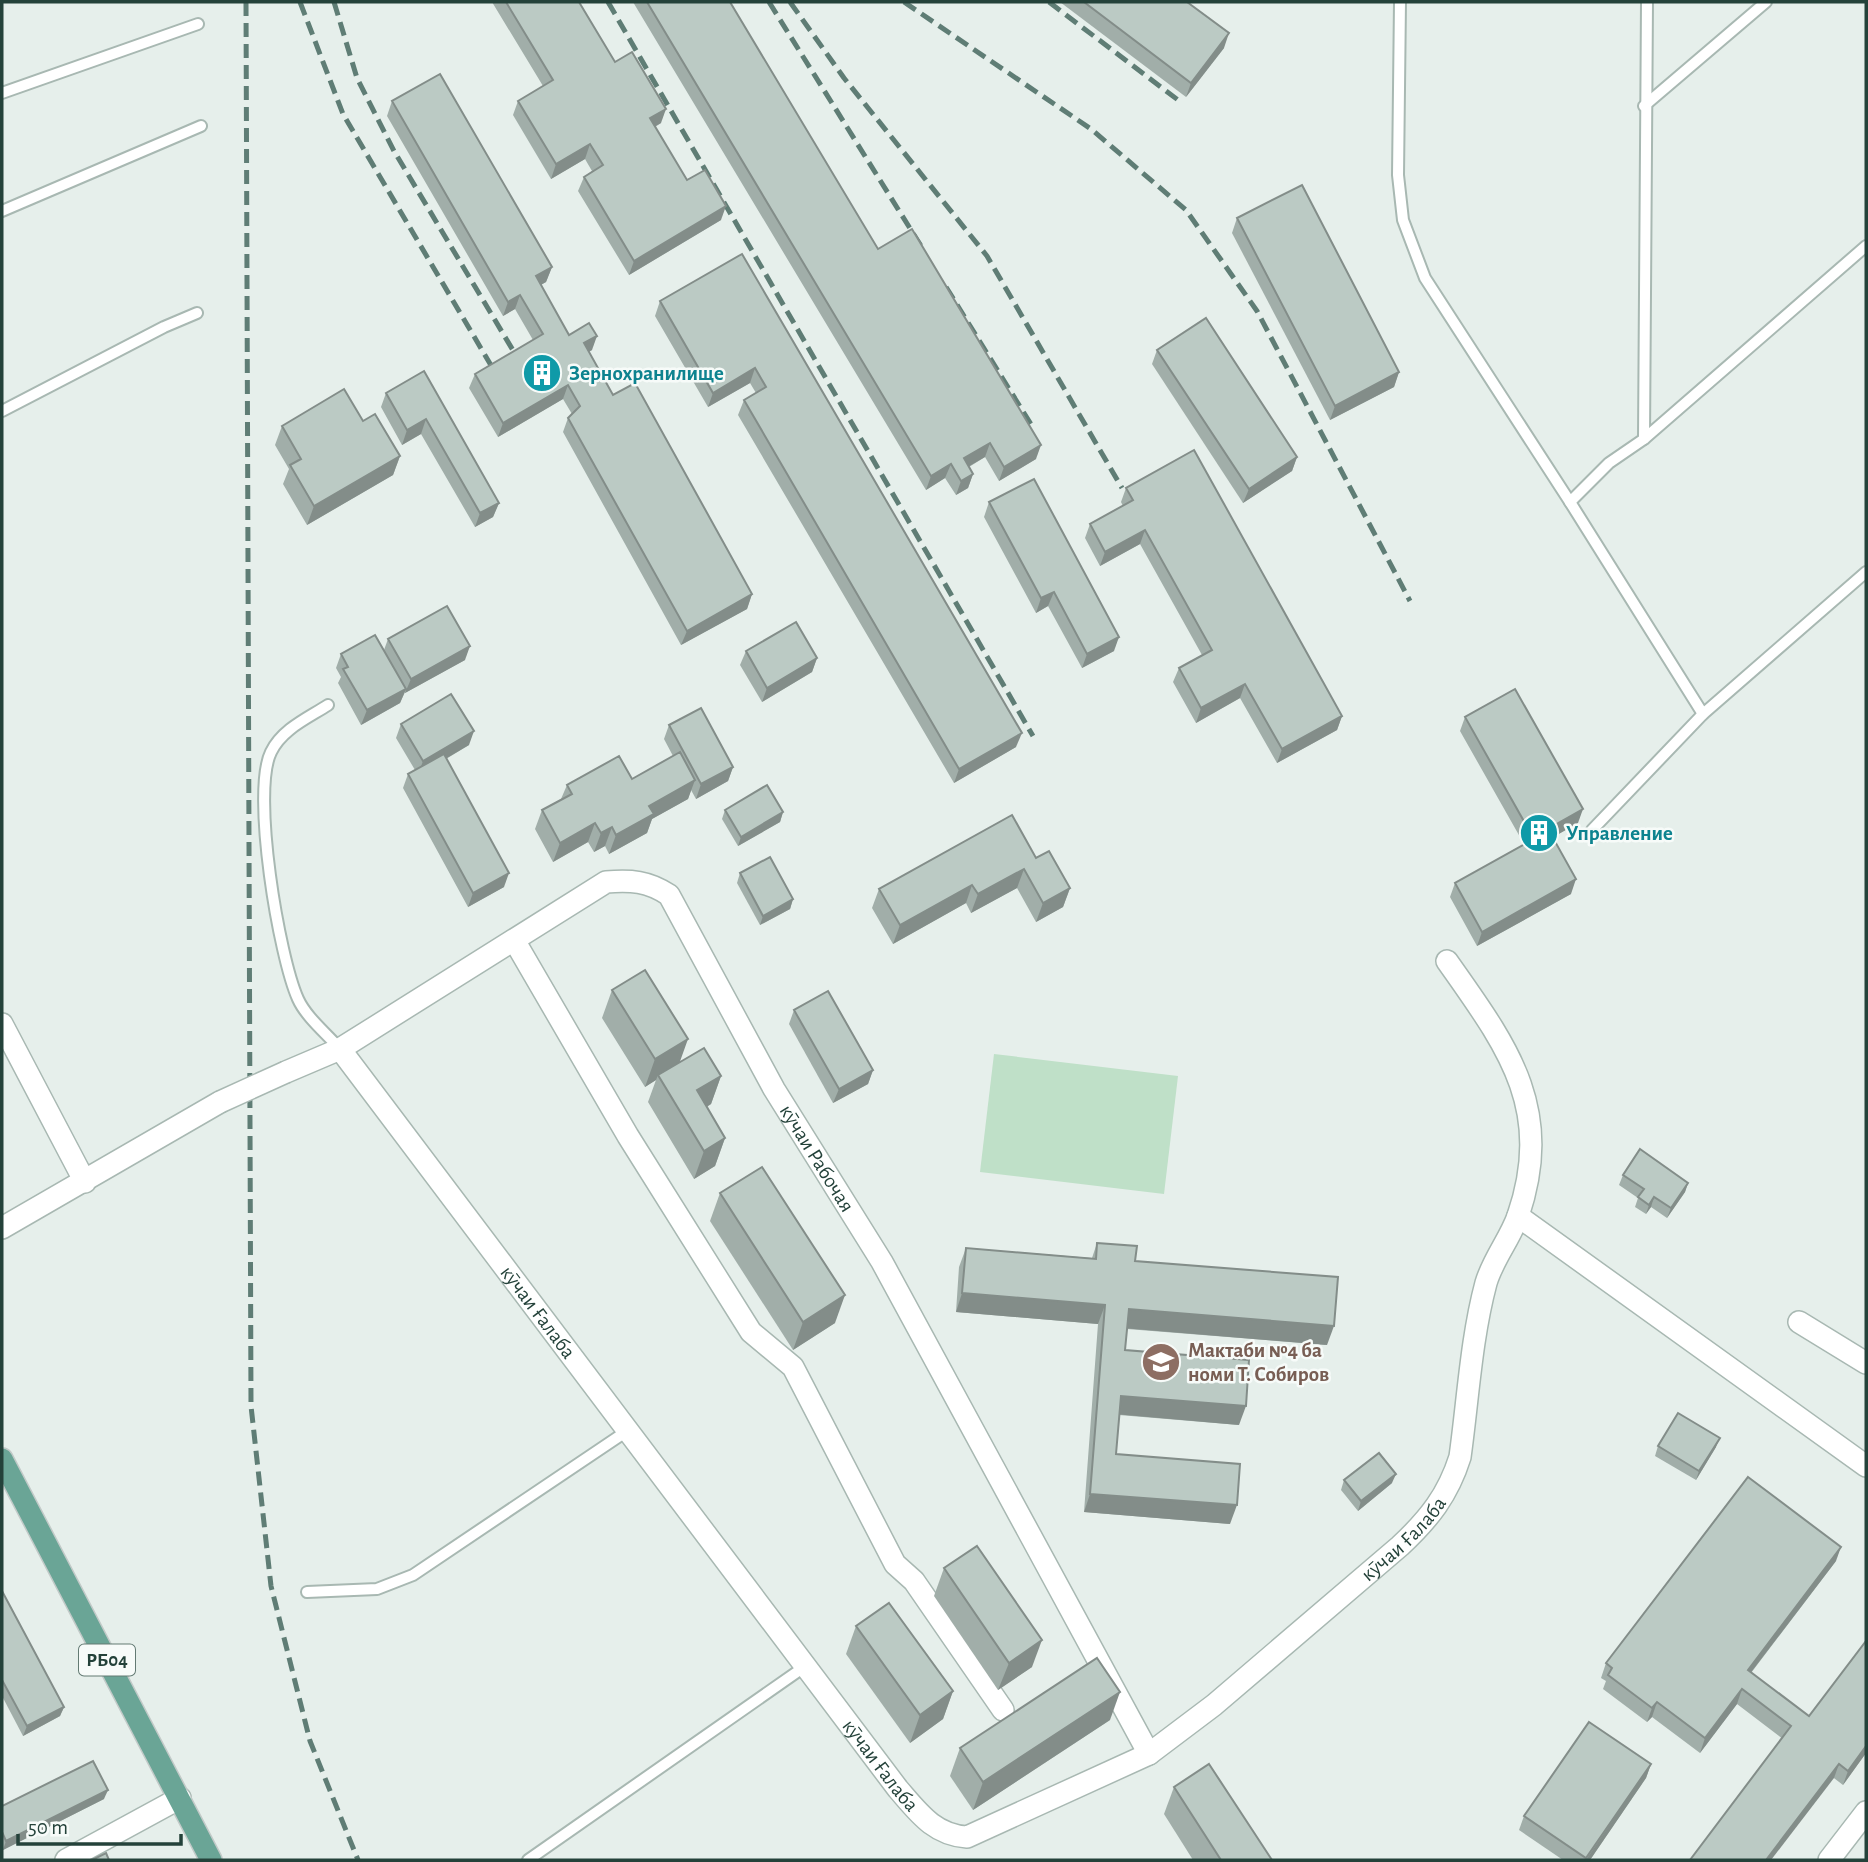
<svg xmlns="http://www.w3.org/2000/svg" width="1868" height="1862" font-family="'Alegreya Sans',sans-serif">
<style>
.green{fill:#bfe0c8}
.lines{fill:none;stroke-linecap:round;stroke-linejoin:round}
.service-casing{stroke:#a8b8b2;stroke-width:14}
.minor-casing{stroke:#a8b8b2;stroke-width:24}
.primary-casing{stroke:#c2cac8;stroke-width:24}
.service{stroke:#fff;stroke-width:10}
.minor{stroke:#fff;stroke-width:21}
.primary{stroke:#6aa596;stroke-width:21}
.rail{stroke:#5f7d75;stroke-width:5;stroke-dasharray:14 7;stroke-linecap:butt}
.minor-bridge-casing{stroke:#a8b8b2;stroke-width:24;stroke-linecap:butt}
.minor-bridge{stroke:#fff;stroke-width:21}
.wall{fill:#a1aea9}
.shaded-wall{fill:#838d89}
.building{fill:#bbcac4;stroke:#838d89;stroke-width:2}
.labels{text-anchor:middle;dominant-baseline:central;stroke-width:5;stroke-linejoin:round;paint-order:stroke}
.shield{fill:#f7fbf9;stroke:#637a73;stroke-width:2}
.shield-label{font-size:19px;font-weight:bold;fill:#24423a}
.culture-label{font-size:21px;font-weight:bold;fill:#0d838f;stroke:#f7fbf9;text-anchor:start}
.street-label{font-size:21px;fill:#24423a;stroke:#f7fbf9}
.education-label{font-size:21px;font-weight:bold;fill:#785e54;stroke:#f7fbf9;text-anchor:start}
</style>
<rect width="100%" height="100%" fill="#e6efeb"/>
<!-- green -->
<path class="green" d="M994,1054L1178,1076L1164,1194L980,1172Z"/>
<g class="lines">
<!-- service casing -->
<g class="service-casing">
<g id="service">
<path d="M1400,2L1398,175L1403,220L1425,278L1570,502"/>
<path d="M2,93L198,24"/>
<path d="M1644,106L1766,2"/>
<path d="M2,211L201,126"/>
<path d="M2,411L164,327L197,313"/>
<path d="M1644,439L1647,2"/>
<path d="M328,705C308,718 282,729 271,752C251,792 279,957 298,999C306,1017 327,1034 340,1049"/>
<path d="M1703,714L1570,502L1609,463L1644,439L1866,246"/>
<path d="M1592,830L1703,714L1866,572"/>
<path d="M307,1592L377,1589L413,1575L627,1431"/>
<path d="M528,1860L807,1665"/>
</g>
</g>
<!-- minor casing -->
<g class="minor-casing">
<g id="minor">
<path d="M514,940L628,1136L751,1332L793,1367L895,1564L914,1581L1003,1710"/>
<path d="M2,1024L85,1182"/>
<path id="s1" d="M340,1049L606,882C631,880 648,881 669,895L774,1089L882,1262L1149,1754"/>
<path id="s2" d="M286,1072L340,1049L898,1789C918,1812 934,1835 967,1837L1149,1754L1214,1705L1400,1546C1429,1519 1448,1495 1460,1457C1468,1400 1471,1339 1486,1283C1493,1259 1510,1239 1518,1216C1555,1107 1506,1045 1447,961"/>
<path d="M1518,1216L1866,1466"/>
<path d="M2,1228L220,1102"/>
<path d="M1799,1322L1866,1363"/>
<path d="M66,1860L180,1798"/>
<path d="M1829,1860L1866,1812"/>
</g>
</g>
<!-- primary casing -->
<g class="primary-casing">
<path id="primary" d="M2,1459L211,1860"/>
</g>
<!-- service -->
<use href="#service" class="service"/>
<!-- minor -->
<use href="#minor" class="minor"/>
<!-- primary -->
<use href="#primary" class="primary"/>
<!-- rail -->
<g class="rail">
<path d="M246,2L251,1406L271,1586L310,1741L358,1860"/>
<path d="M300,2L343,114L492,367"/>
<path d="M334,2L357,78L394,151L514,352"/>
<path d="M608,2L1033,736"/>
<path d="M769,2L921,246"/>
<path d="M790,2L844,78L987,256L1122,488"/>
<path d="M904,2L1091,129L1186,210L1257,311L1410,601"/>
<path d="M1049,2L1182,103"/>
<path d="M946,287L1032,426"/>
</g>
<!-- minor-bridge casing -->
<g class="minor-bridge-casing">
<path id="minor-bridge" d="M220,1102L286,1072"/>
</g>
<!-- minor-bridge -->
<use href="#minor-bridge" class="minor-bridge"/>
</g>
<!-- wall -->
<g class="wall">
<path d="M492,2H579L615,62L661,123L655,127L687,180L721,220L629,275L578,191L584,177L592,171L585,159L551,179L513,115L518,101L543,86Z"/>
<path d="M633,2H730L878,249L1036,459L999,481L985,457L969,467L973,474L968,488L956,495L945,478L926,490Z"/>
<path d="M1060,2H1187L1224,48L1186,97Z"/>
<path d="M392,101L552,267L546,282L541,285L569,335L592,350L589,352L613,395L752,594L747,609L681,645L563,432L568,418L572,414L563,399L498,437L469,388L475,374L533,340L515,309L503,316L387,116Z"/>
<path d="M1237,218L1399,372L1394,387L1330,420L1232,233Z"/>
<path d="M742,254L1016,747L954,783L738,415L744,400L756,393L750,383L708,407L655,316L660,301Z"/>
<path d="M1157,350L1297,457L1292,471L1243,503L1152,364Z"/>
<path d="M424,371L499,503L493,517L475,527L421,434L402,445L381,407L386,393Z"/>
<path d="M363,421L400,456L393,475L307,525L283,484L289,469L275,445L282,426Z"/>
<path d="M1126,488L1342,716L1337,730L1277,763L1240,698L1196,723L1173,682L1179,668L1202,655L1140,544L1100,566L1085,538L1090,524L1123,506L1121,502Z"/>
<path d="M989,502L1114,651L1082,668L1048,606L1036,613L984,517Z"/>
<path d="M388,639L465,660L405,693V692L400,703L361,725L338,683L341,677L336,668L341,654L384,650Z"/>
<path d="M746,651L817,658L812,672L762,702L740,665Z"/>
<path d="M1465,717L1578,823L1553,837L1571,894L1477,946L1450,897L1455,883L1524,844L1460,731Z"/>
<path d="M401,724L469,745L446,759L504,887L468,907L403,788L408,774L415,770L396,738Z"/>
<path d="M669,725L733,767L728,781L696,799L691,790L688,799L652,819L647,833L609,854L605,846L594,852L588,842L553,862L535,829L542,810L561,799L567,785L632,779L673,756L664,739Z"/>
<path d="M725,810L783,812L780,822L738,846L722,819Z"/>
<path d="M1036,858L1070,888L1063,907L1036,922L1017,888L971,913L966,903L893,944L872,908L879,889Z"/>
<path d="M740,873L793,899L790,909L760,925L737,883Z"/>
<path d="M612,990L680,1062L721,1076L711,1104L707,1107L725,1138L715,1166L694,1179L648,1102L656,1080L645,1087L602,1018Z"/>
<path d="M794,1010L873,1070L868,1084L833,1103L789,1024Z"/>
<path d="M1623,1175L1688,1183L1685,1192L1667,1218L1651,1207L1646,1214L1635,1207L1638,1198L1619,1185Z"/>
<path d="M720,1193L835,1323L793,1350L710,1221Z"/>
<path d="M1097,1243L1135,1261L1327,1345L1127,1329L1125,1350L1239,1425L1119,1415L1116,1454L1230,1524L1084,1512L1098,1324L956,1312L959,1267L966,1248L1092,1258Z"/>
<path d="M1658,1446L1716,1447L1696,1480L1655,1456Z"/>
<path d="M1344,1480L1392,1483L1358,1511L1341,1490Z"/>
<path d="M1836,1561L1751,1673L1809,1716L1866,1641V1753L1843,1785L1737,1704L1700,1753L1652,1717L1647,1722L1603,1689L1606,1681L1601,1678L1606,1663Z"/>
<path d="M944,1568L1032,1667L998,1690L934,1596Z"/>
<path d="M2,1591L64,1707L60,1716L23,1736L2,1696Z"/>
<path d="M856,1626L953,1691L943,1719L910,1743L846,1654Z"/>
<path d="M1110,1720L973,1810L950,1776L960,1748Z"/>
<path d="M1651,1764L1646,1778L1590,1860H1563L1519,1830L1524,1816Z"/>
<path d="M1174,1787L1272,1860H1193L1164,1814Z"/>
<path d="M104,1799L3,1850L2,1848V1806Z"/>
</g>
<!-- shaded-wall -->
<g class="shaded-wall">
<path d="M1229,33L1224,48L1186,97L1191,83Z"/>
<path d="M666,109L661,123L645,132L650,118Z"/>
<path d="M590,144L585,159L551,179L556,164Z"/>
<path d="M726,206L721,220L629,275L634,261Z"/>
<path d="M552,267L546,282L531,290L536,276Z"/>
<path d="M520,295L515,309L503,316L508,302Z"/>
<path d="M597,336L592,350L579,357L584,343Z"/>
<path d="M755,368L750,383L708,407L713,393Z"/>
<path d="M1399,372L1394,387L1330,420L1335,406Z"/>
<path d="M568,385L563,399L498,437L503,423Z"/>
<path d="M426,419L421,434L402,445L407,430Z"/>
<path d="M990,443L985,457L959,472L964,458Z"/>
<path d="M1041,445L1036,459L999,481L1004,467Z"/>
<path d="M400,456L393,475L307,525L314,506Z"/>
<path d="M1297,457L1292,471L1243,503L1249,489Z"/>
<path d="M951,464L945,478L926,490L931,476Z"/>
<path d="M973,474L968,488L956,495L961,481Z"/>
<path d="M499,503L493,517L475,527L480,513Z"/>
<path d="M1145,530L1140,544L1100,566L1105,552Z"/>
<path d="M1054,592L1048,606L1036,613L1041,598Z"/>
<path d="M752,594L747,609L681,645L687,631Z"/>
<path d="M1119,637L1114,651L1082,668L1087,654Z"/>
<path d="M470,646L465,660L405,693L411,679Z"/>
<path d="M817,658L812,672L762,702L767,688Z"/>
<path d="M1245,684L1240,698L1196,723L1201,708Z"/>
<path d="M406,689L400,703L361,725L367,710Z"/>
<path d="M1342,716L1337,730L1277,763L1282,749Z"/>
<path d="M474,731L469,745L418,775L423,761Z"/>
<path d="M1022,733L1016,747L954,783L959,769Z"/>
<path d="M733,767L728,781L696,799L701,784Z"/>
<path d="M695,780L688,799L652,819L647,833L609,854L616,835L649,806Z"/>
<path d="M1583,809L1578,823L1543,843L1548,829Z"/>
<path d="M783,812L780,822L738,846L741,837Z"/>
<path d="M595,823L588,842L553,862L560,843Z"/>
<path d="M612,827L605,846L594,852L601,833Z"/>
<path d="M1024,869L1017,888L971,913L978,894Z"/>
<path d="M509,873L504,887L468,907L473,893Z"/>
<path d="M1576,879L1571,894L1477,946L1482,932Z"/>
<path d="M972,885L966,903L893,944L900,925Z"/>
<path d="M1070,888L1063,907L1036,922L1043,903Z"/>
<path d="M793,899L790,909L760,925L763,916Z"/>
<path d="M688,1039L678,1067L658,1075L656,1080L645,1087L655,1059Z"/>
<path d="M873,1070L868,1084L833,1103L839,1089Z"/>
<path d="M721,1076L711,1104L687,1118L697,1090Z"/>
<path d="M725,1138L715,1166L694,1179L704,1151Z"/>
<path d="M1688,1183L1685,1192L1667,1218L1671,1208Z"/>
<path d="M1654,1197L1651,1207L1646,1214L1649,1205Z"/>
<path d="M962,1293L1105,1305L1098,1324L956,1312Z"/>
<path d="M845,1295L835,1323L793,1350L803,1322Z"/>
<path d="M1129,1309L1334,1326L1327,1345L1122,1328Z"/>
<path d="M1121,1396L1246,1406L1239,1425L1114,1414Z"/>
<path d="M1720,1438L1716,1447L1696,1480L1699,1471Z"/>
<path d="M1396,1474L1392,1483L1358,1511L1361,1501Z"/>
<path d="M1090,1494L1237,1505L1230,1524L1084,1512Z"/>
<path d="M1841,1547L1836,1561L1742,1684L1748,1670Z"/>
<path d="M1042,1640L1032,1667L998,1690L1009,1663Z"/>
<path d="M1742,1689L1737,1704L1700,1753L1705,1738Z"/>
<path d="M953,1691L943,1719L910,1743L920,1715Z"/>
<path d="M1120,1692L1110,1720L973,1810L983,1782Z"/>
<path d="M1657,1702L1652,1717L1647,1722L1652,1708Z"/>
<path d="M64,1707L60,1716L23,1736L27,1726Z"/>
<path d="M1866,1746V1753L1843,1785L1848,1771Z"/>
<path d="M1651,1764L1646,1778L1590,1860H1586Z"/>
<path d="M1839,1764L1834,1778L1771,1860H1766Z"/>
<path d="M108,1790L104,1799L3,1850L6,1841Z"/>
</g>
<!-- building -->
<g class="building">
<path d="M506,2H579L615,62L632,52L666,109L650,118L687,180L705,170L726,206L634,261L584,177L603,165L590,144L556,164L518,101L553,80Z"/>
<path d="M647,2H730L878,249L912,229L1041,445L1004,467L990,443L964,458L973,474L961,481L951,464L931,476Z"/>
<path d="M1084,2H1187L1229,33L1191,83Z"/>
<path d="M440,74L552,267L536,276L569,335L589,323L597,336L584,343L613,395L635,383L752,594L687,631L568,418L580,406L568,385L503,423L475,374L543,334L520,295L508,302L392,101Z"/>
<path d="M1302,185L1399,372L1335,406L1237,218Z"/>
<path d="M742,254L1022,733L959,769L744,400L766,387L755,368L713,393L660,301Z"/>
<path d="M1206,318L1297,457L1249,489L1157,350Z"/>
<path d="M424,371L499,503L480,513L426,419L407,430L386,393Z"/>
<path d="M344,389L363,421L375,414L400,456L314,506L290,465L301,459L282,426Z"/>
<path d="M1194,450L1342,716L1282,749L1245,684L1201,708L1179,668L1212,650L1145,530L1105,552L1090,524L1133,500L1126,488Z"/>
<path d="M1034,479L1119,637L1087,654L1054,592L1041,598L989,502Z"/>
<path d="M447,606L470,646L411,679L388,639Z"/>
<path d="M796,622L817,658L767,688L746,651Z"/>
<path d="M375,635L406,689L367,710L343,669L348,667L341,654Z"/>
<path d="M1515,689L1583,809L1548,829L1576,879L1482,932L1455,883L1534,839L1465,717Z"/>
<path d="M451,694L474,731L423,761L401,724Z"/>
<path d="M701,708L733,767L701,784L669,725Z"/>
<path d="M680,752L695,780L649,806L654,814L616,835L612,827L601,833L595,823L560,843L542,810L572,794L567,785L619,756L632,779Z"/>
<path d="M444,754L509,873L473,893L408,774Z"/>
<path d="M767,785L783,812L741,837L725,810Z"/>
<path d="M1012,815L1036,858L1049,851L1070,888L1043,903L1024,869L978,894L972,885L900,925L879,889Z"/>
<path d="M770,857L793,899L763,916L740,873Z"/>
<path d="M645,970L688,1039L655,1059L612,990Z"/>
<path d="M828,991L873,1070L839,1089L794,1010Z"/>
<path d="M704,1048L721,1076L697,1090L725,1138L704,1151L658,1075Z"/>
<path d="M1640,1149L1688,1183L1671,1208L1654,1197L1649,1205L1638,1197L1644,1189L1623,1175Z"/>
<path d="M762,1167L845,1295L803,1322L720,1193Z"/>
<path d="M1097,1243L1137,1246L1135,1261L1338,1277L1334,1326L1129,1309L1125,1350L1249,1360L1246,1406L1121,1396L1116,1454L1240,1464L1237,1505L1090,1494L1105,1305L962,1293L966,1248L1096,1259Z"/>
<path d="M1678,1413L1720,1438L1699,1471L1658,1446Z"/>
<path d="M1379,1453L1396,1474L1361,1501L1344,1480Z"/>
<path d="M1748,1477L1841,1547L1748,1670L1809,1716L1866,1641V1746L1848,1771L1839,1764L1766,1860H1690L1791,1726L1742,1689L1705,1738L1657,1702L1652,1708L1608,1675L1612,1668L1606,1663Z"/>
<path d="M977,1546L1042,1640L1009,1663L944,1568Z"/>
<path d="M2,1591L64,1707L27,1726L2,1680Z"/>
<path d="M889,1603L953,1691L920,1715L856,1626Z"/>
<path d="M1097,1658L1120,1692L983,1782L960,1748Z"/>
<path d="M1589,1722L1651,1764L1586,1858L1524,1816Z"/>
<path d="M93,1761L108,1790L6,1841L2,1832V1806Z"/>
<path d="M1209,1764L1272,1860H1221L1174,1787Z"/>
<path d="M106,1853L109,1860H92Z"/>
</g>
<!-- icons -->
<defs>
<g id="building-disc" transform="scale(2.0125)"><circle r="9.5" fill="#0f9aa8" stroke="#f7fbf9"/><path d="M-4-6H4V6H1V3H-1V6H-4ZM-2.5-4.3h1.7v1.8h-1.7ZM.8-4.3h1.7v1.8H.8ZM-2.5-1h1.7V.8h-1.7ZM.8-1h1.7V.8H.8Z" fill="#fff"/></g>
<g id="school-disc" transform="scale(2.0125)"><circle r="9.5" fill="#8d6e63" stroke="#f7fbf9"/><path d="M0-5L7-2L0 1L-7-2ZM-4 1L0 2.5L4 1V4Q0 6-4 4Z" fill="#fff"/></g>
</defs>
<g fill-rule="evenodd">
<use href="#building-disc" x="542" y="373"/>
<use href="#building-disc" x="1539" y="833"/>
<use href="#school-disc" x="1161" y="1362"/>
</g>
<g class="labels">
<!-- shield labels -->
<rect class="shield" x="79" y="1644.5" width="56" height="31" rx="5"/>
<g class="shield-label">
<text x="107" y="1660">РБ04</text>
</g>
<!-- culture labels -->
<g class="culture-label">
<text x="569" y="373">Зернохранилище</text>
<text x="1566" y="833">Управление</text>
</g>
<!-- street labels -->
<g class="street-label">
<text stroke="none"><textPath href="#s1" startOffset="682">кӯчаи Рабочая</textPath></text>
<text stroke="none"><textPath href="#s2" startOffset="388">кӯчаи Ғалаба</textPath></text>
<text stroke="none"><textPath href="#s2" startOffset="1606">кӯчаи Ғалаба</textPath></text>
<text stroke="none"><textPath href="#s2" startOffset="956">кӯчаи Ғалаба</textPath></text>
</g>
<!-- education labels -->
<g class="education-label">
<text x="1188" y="1350">Мактаби №4 ба<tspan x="1188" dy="24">номи Т. Собиров</tspan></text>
</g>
</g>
<!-- border -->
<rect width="1868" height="1862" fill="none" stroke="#24423a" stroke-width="7"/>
<!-- scale -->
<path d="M18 1834v10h163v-10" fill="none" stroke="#24423a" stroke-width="3.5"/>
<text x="28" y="1834" font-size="21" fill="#24423a" stroke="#f7fbf9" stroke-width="5" paint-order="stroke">50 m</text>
</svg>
